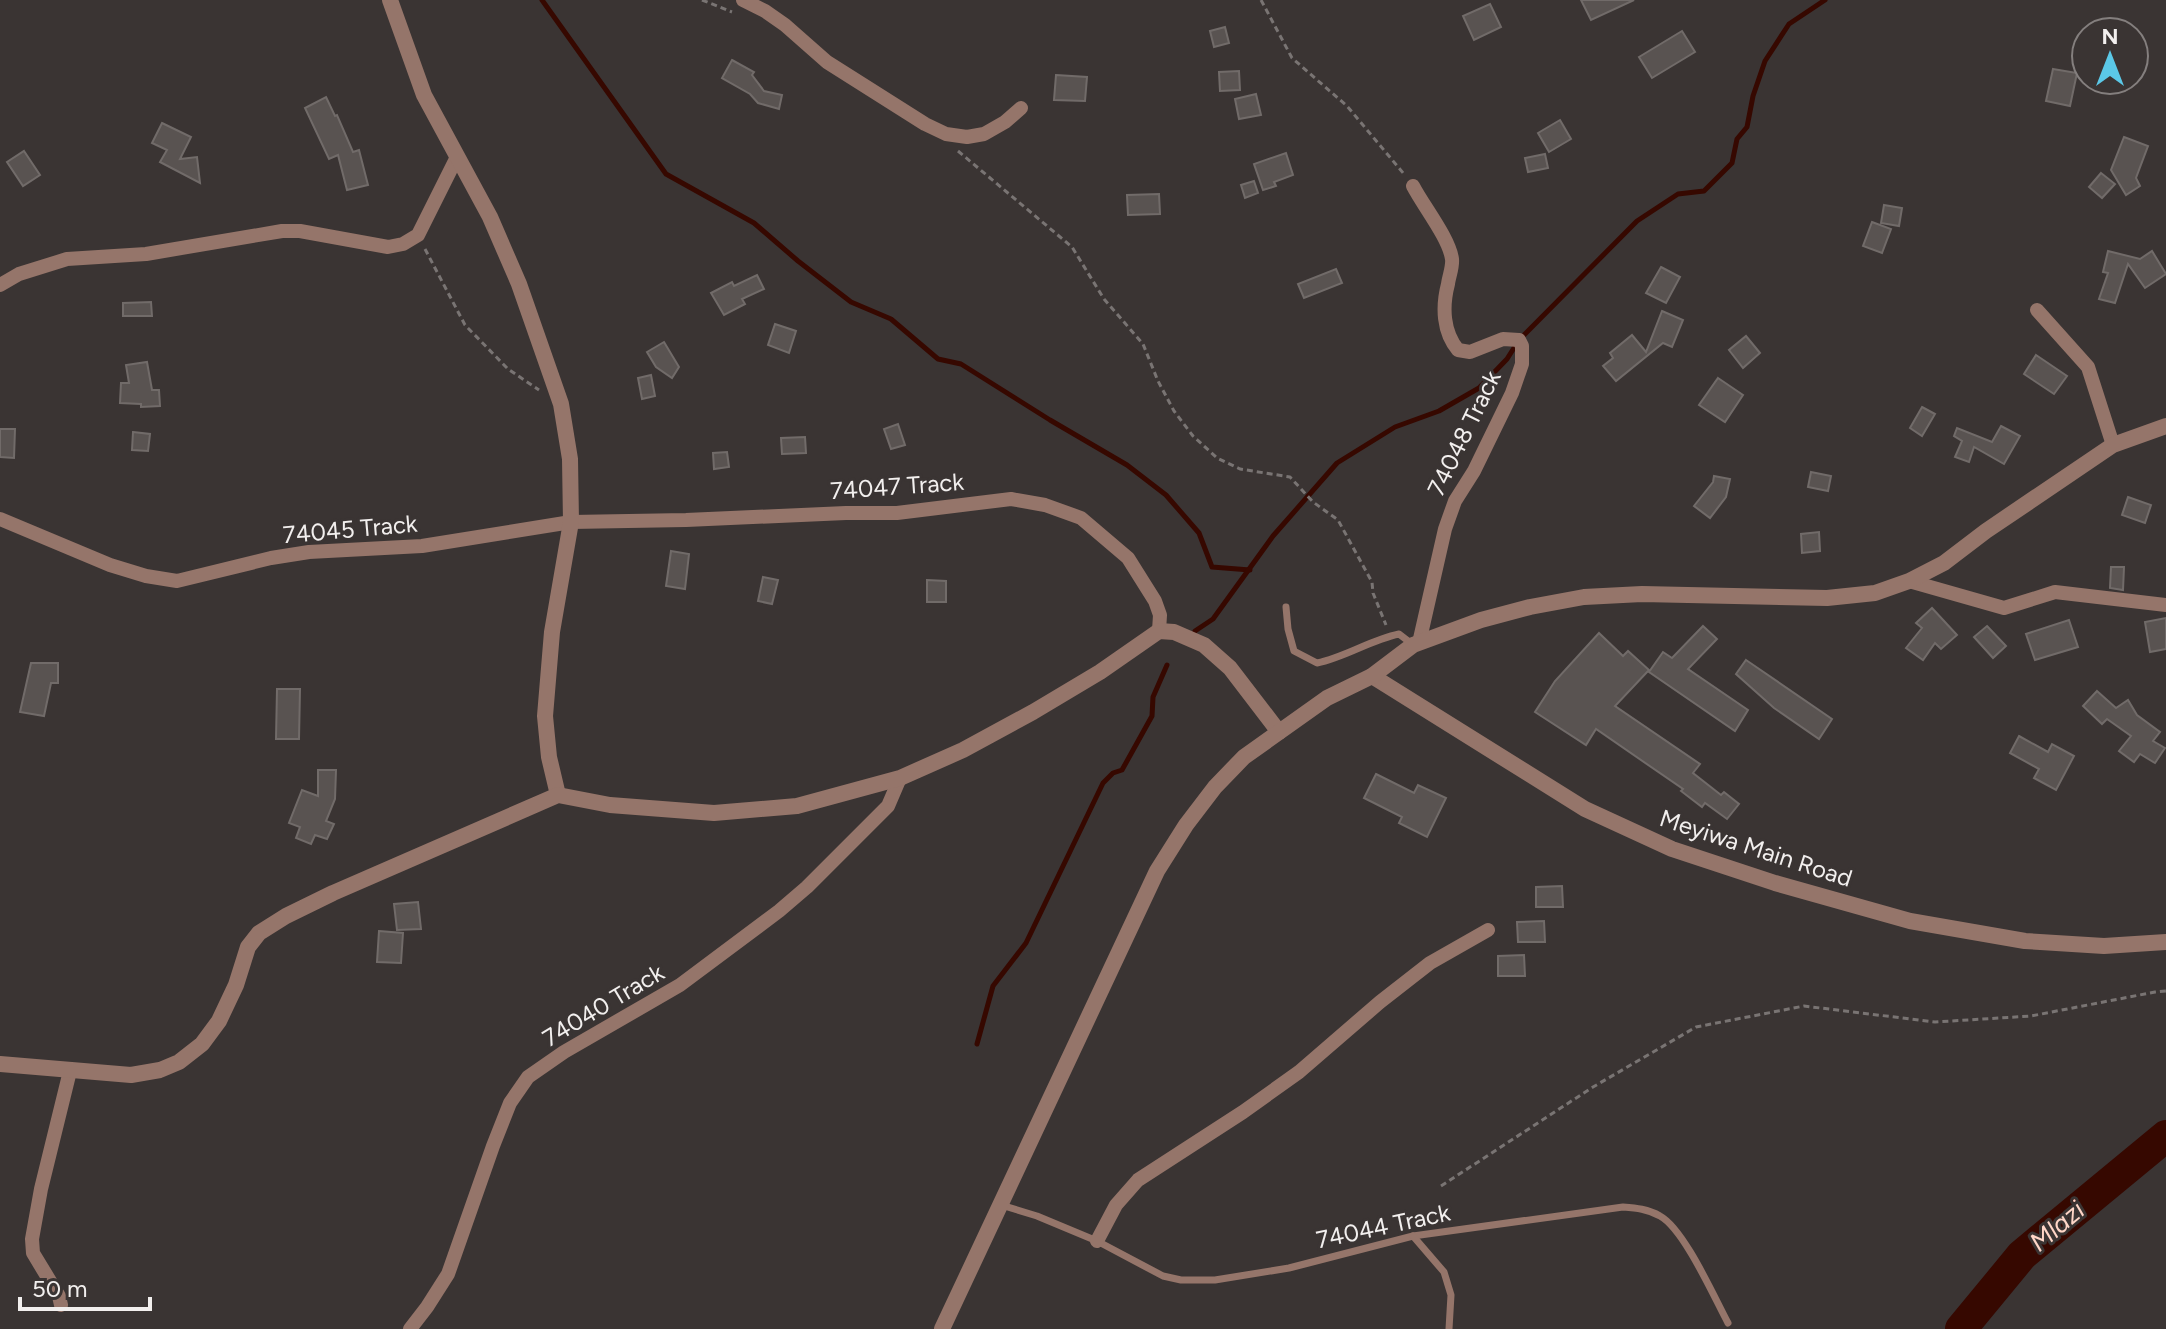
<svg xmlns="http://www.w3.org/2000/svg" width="2166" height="1329" font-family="Figtree,sans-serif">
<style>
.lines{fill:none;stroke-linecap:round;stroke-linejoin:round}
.stream{stroke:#360800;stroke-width:5}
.river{stroke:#360800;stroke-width:32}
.building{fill:#595351;stroke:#716b69;stroke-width:2}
.path{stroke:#797473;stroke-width:3;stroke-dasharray:6 4;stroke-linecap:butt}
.service{stroke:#95756a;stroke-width:7}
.minor{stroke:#95756a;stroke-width:14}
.tertiary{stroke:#95756a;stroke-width:16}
.labels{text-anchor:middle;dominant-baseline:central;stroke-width:6;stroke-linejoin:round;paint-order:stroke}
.street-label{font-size:24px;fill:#f2efee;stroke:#3a3433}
.water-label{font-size:26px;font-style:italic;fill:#ffd6c7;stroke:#3a3433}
</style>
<rect width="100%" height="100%" fill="#3a3433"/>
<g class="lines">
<!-- stream -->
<g class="stream">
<path d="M542,0L666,174L754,223L798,261L851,302L891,319L938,359L961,364L1050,420L1127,465L1166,495L1199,533L1212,567L1250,570"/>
<path d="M1195,631L1213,619L1273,536L1337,463L1395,427L1439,411L1479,388L1507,359L1519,340L1637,221L1678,194L1704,191L1732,163L1737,139L1747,127L1753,96L1765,61L1789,24L1825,0"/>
<path d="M977,1044L993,986L1026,943L1103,783L1113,773L1122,770L1152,716L1153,697L1167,665"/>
</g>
<!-- river -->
<path class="river" d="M1961,1329L2022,1255L2166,1136"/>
</g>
<!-- building -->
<g class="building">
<path d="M1581,0H1634L1591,20Z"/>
<path d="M1490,4L1501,27L1474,40L1463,16Z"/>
<path d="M1225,27L1229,43L1214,47L1210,31Z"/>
<path d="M1682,31L1695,52L1652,78L1639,57Z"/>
<path d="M732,60L754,72L752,75L764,91L782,95L779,109L758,103L750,94L722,78Z"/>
<path d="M2053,69L2077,73L2070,106L2046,101Z"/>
<path d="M1239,71L1240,90L1220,91L1219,72Z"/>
<path d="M1056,75L1087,77L1085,101L1054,100Z"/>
<path d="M1256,94L1261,115L1239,119L1235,99Z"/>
<path d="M326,97L335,116L337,115L353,152L359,150L368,185L347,190L338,155L329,159L305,108Z"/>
<path d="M1560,120L1571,139L1549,152L1538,133Z"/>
<path d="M162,123L191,137L180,159L197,157L200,183L160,162L167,150L152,143Z"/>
<path d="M2124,137L2148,146L2136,178L2140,186L2126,195L2111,170Z"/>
<path d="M24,151L40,175L23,186L7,162Z"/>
<path d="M1286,153L1293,175L1274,182L1276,186L1263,190L1254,164Z"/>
<path d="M1545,154L1548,168L1528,172L1525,158Z"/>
<path d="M2101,173L2115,184L2102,198L2089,187Z"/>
<path d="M1254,181L1258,193L1245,198L1241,185Z"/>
<path d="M1159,194L1160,214L1128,215L1127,195Z"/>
<path d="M1884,205L1902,208L1899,226L1881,223Z"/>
<path d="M1872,222L1891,229L1882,253L1863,246Z"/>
<path d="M2108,251L2140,259L2152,251L2166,274L2145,288L2128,264L2115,303L2099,299L2108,273L2103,272Z"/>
<path d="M1661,267L1680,277L1666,303L1646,293Z"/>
<path d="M1336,269L1342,283L1304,298L1298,284Z"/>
<path d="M757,275L764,289L742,299L745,304L724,315L711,293L732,282L734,286Z"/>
<path d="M151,302L152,316H123V303Z"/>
<path d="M1662,311L1683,320L1672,347L1663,343L1616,381L1603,366L1613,358L1610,353L1632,335L1646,352Z"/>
<path d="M775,324L796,331L789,353L768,345Z"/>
<path d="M1746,336L1760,353L1743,368L1729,350Z"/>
<path d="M664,342L679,367L672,378L656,367L647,352Z"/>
<path d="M2036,355L2067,376L2054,394L2024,374Z"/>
<path d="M147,362L152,390H159L160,406L141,407V404L120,403L121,383H129L126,365Z"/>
<path d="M651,375L655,396L642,399L638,378Z"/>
<path d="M1718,378L1743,395L1725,422L1699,405Z"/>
<path d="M1922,407L1935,414L1922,436L1910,428Z"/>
<path d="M898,424L905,445L891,449L884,429Z"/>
<path d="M2001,426L2020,436L2004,464L1974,447L1969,462L1955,457L1962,441L1954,436L1957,428L1992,442Z"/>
<path d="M0,429H15L14,458L0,457Z"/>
<path d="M133,432L150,434L148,451L132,450Z"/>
<path d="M805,437L806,453L782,454L781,438Z"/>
<path d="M727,452L729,467L714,469L713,453Z"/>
<path d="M1811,472L1831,476L1828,491L1808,487Z"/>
<path d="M1714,476L1730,479L1726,497L1710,518L1694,506L1713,482Z"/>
<path d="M2128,497L2151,505L2145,523L2122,515Z"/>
<path d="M1819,532L1820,551L1802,553L1801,534Z"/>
<path d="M671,551L689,554L685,589L666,586Z"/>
<path d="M2111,567H2124L2123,590L2110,588Z"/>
<path d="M763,577L778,580L772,604L758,601Z"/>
<path d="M927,580L946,581V602H927Z"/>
<path d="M1932,608L1957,635L1941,649L1935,643L1923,660L1906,648L1922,628L1916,623Z"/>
<path d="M2166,618V649L2150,652L2145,622Z"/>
<path d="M2069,620L2078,647L2035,660L2026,634Z"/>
<path d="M1703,626L1717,639L1688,669L1748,710L1735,731L1649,672L1663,652L1672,658Z"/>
<path d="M1987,626L2006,646L1993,658L1974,637Z"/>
<path d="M1599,633L1623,656L1628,651L1649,670L1615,706L1700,764L1693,773L1721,795L1724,792L1739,804L1727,819L1705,803L1702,807L1681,791L1683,789L1596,729L1586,745L1535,712L1555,681Z"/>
<path d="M1746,660L1832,719L1819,739L1774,708L1736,674Z"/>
<path d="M31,663H58V683H51L44,716L20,712Z"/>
<path d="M277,689H300L299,739H276Z"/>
<path d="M2097,691L2116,708L2128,700L2137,715L2160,732L2153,741L2165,748L2155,763L2140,754L2134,762L2119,751L2131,736L2107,719L2102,724L2083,706Z"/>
<path d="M2019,736L2048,752L2052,744L2074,756L2056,790L2034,778L2039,769L2010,753Z"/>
<path d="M318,770H336L335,799L326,821L334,824L327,839L315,835L311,844L296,838L300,827L289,823L302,790L318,796Z"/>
<path d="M1376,774L1414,793L1418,785L1446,798L1427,837L1399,823L1402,817L1364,798Z"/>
<path d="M1562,886L1563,907H1536V887Z"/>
<path d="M418,902L421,929L397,930L394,904Z"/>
<path d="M1544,921L1545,942H1518L1517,922Z"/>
<path d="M379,931L403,933L401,963L377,962Z"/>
<path d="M1524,955L1525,976H1498V956Z"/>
</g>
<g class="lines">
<!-- path -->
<g class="path">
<path d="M702,0L732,12"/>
<path d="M1261,0L1292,58L1347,106L1404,174"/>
<path d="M958,151L1072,247L1104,299L1143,344L1158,381L1174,411L1193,436L1217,458L1240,469L1290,477L1313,502L1338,520L1372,582L1373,593L1386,625"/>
<path d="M425,249L465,325L508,369L539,390"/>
<path d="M1441,1186L1593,1087L1696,1027L1804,1006L1935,1022L2031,1016L2155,992L2166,991"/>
</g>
<!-- service -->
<g class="service">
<path d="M1286,607L1288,629L1294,651L1317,663C1346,657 1370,640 1399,634L1412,644"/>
<path d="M1001,1205L1037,1216L1097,1241L1163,1276L1181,1280H1215L1289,1268L1413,1236L1623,1207C1636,1208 1648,1209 1660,1216C1684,1229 1714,1297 1728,1323"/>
<path d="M1413,1236L1444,1272L1451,1295L1449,1329"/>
</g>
<!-- minor -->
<g class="minor">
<path d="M743,0L765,11L785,25L827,62L925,124L946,134L967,137L984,134L1005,122L1021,108"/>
<path d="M1413,186C1424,207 1449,238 1452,259C1453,267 1449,276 1448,284C1442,307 1443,332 1458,350L1470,352L1503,339L1519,340L1522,346V364L1512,393L1474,471L1455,501L1445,529L1419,643"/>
<path d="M0,285L19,274L67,259L146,254L282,231H300L388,247L403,244L418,235L457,157"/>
<path d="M2037,310L2088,367L2113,445"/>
<path d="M0,519L110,565L146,576L177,581L271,558L309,552L422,546L571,522L686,520L846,513H897L1011,499L1045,505L1081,518L1128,558L1155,601L1160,615L1159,631"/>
<path d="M1909,581L2004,608L2055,592L2166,605"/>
<path d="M1097,1241L1116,1205L1138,1180L1243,1112L1299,1072L1380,1002L1430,963L1488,930"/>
<path d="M61,1305L59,1296L33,1253L32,1239L41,1189L70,1071"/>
<path d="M410,1329L427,1307L448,1274L493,1146L510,1103L528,1077L564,1052L680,985L779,911L807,887L888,806L900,778"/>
</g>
<!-- tertiary -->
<g class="tertiary">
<path d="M390,0L424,95L490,217L519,284L561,404L570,459L571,522L552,632L545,716L549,757L558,795"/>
<path d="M1372,676L1585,809L1672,849L1775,883L1910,921L2025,941L2104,946L2166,942"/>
<path d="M0,1064L131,1075L160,1070L179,1062L202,1044L219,1021L236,985L248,947L259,933L286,916L333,893L558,795L610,805L714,813L797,806L900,778L963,750L1033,712L1100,672L1159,631L1174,632L1204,645L1230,668L1279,732"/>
<path d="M942,1329L1157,871L1186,825L1215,787L1244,757L1327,698L1372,676L1413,645L1481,620L1530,607L1584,597L1642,594L1827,598L1875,593L1909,581L1944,563L1986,531L2113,445L2166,426"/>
</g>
</g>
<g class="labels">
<!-- street labels -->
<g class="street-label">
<text transform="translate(1464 433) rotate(-64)">74048 Track</text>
<text transform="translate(897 486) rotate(-4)">74047 Track</text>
<text transform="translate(350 529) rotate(-5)">74045 Track</text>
<text transform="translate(1756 848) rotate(18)">Meyiwa Main Road</text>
<text transform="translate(603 1005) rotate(-31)">74040 Track</text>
<text transform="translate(1383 1226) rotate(-12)">74044 Track</text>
</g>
<!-- water labels -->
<g class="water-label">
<text transform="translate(2057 1226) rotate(-40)">Mlazi</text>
</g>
</g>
<!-- north arrow -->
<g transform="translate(2110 56)"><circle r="38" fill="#3a3433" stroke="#847f7e" stroke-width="2"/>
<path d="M0-6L14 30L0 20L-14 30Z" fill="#5bc8e7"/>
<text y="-12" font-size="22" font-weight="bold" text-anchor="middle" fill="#f2efee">N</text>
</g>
<!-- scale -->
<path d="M20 1297v12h130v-12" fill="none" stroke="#f2efee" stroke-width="4"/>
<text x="32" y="1297" font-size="24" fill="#f2efee" stroke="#3a3433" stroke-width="6" paint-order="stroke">50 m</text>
</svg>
